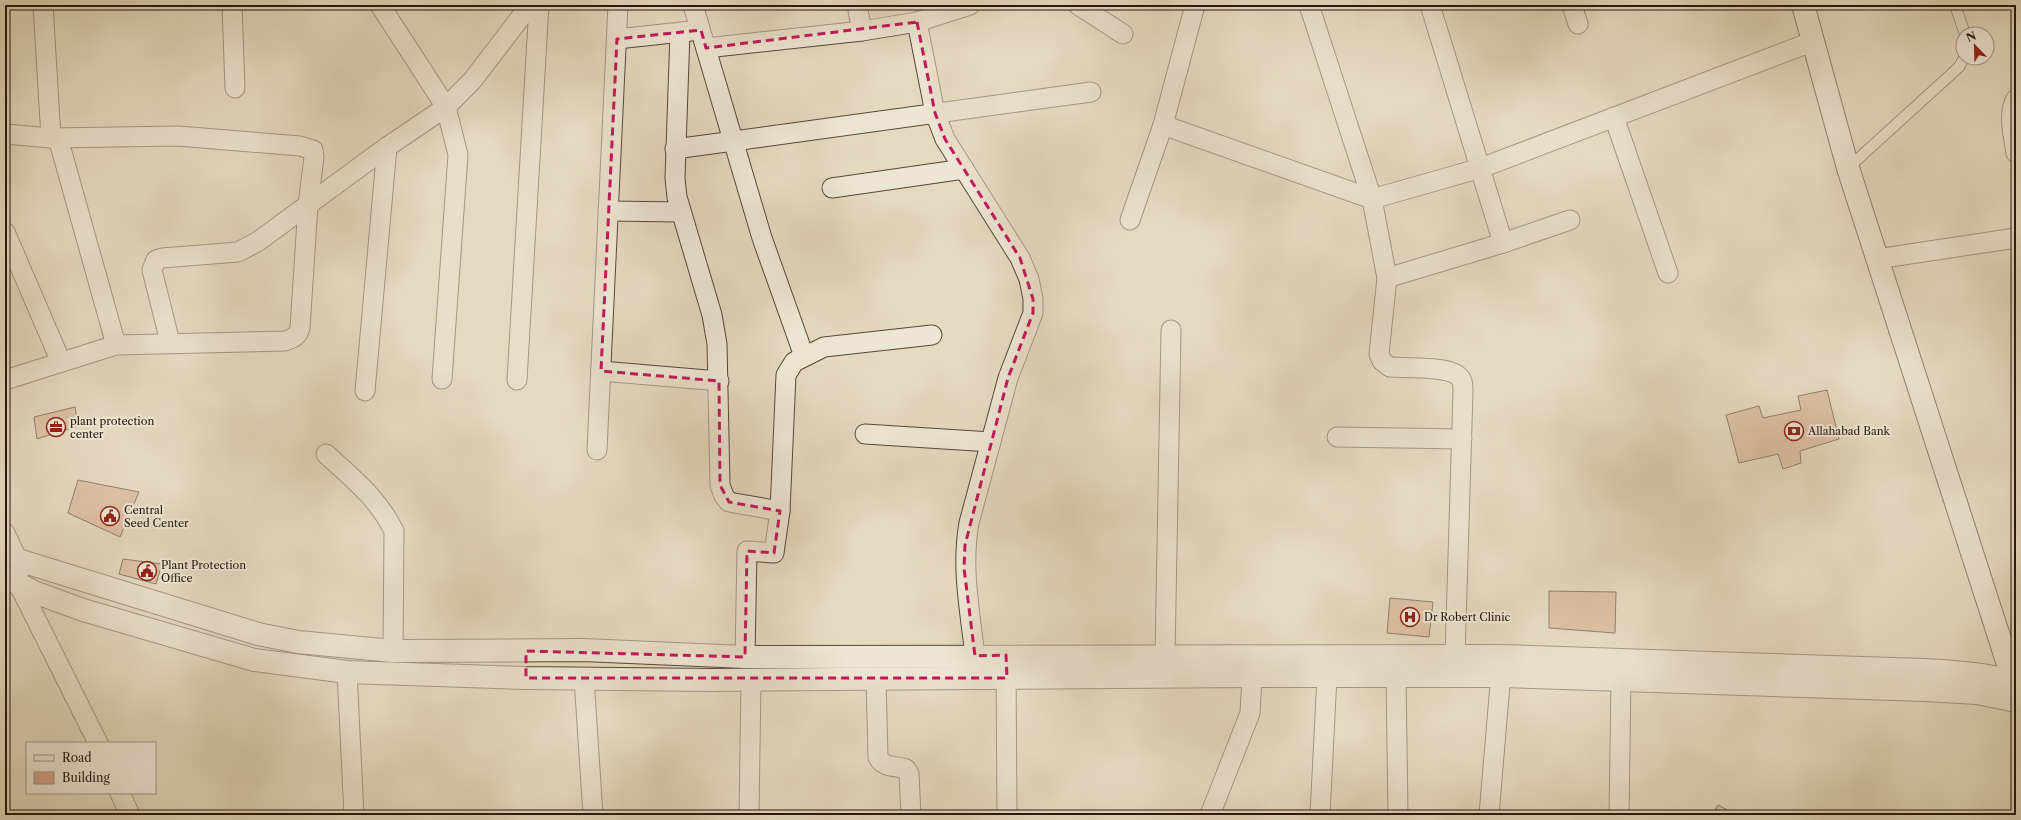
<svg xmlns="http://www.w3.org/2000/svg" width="2021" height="820" font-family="'Libre Caslon Text',serif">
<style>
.building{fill:#d4a488;stroke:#26160d}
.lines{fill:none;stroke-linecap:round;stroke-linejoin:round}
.service-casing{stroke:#56473a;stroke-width:12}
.minor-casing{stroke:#56473a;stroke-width:21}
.tertiary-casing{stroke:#56473a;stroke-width:24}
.secondary-casing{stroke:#26160d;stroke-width:24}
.service{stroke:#eee6d5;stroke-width:10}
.minor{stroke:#eee6d5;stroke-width:19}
.tertiary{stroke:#eee6d5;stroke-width:22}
.secondary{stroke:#eee6d5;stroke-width:22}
.marked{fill:none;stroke:#c2185b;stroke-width:3;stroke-dasharray:8 5;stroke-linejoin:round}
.labels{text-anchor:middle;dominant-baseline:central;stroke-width:4;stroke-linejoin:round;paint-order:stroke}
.poi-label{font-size:11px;fill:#26160d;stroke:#eee6d5;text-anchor:start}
</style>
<rect width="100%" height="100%" fill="#e5d9bf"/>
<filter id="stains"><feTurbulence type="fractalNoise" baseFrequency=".005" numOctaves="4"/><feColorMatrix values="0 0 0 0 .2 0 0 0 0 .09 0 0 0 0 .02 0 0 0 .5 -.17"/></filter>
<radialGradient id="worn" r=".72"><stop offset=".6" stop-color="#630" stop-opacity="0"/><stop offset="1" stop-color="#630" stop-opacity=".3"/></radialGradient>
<!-- building -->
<g class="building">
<path d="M1827,390L1839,439L1800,451L1801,463L1783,469L1778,454L1739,463L1726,415L1759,406L1763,418L1801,410L1798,396Z"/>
<path d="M75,407L78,426L37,439L34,417Z"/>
<path d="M78,480L139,492L120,537L68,513Z"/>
<path d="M123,559L162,564L156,584L119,574Z"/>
<path d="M1549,591L1616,592L1615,633L1549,628Z"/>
<path d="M1390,598L1433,602L1429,637L1387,633Z"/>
<path d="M1718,805L1737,815H1712Z"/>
</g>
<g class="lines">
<!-- service casing -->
<g class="service-casing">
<g id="service">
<path d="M1955,5L1965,34"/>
<path d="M1848,168L1959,67L1964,58"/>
</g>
</g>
<!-- minor casing -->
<g class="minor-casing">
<g id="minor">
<path d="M232,5L235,88"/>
<path d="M380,5L446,107L458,155L442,379"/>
<path d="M693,5L762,238L804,356"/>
<path d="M857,5L862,31"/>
<path d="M1078,5L1123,34"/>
<path d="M1195,5L1163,125L1372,199L1481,168L1814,41"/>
<path d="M1309,5L1372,199L1387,278L1503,243L1430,5"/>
<path d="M1572,5L1578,24"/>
<path d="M917,22L935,113L945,139L1020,258L1029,279L1033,299V313L1008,378L969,523C961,567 970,611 975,656"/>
<path d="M680,32L675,178L677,197L712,315L717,344L720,485L724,496L729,502L780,511"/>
<path d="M617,39L691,31"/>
<path d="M706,48L862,31L917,22L970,5"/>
<path d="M2016,99C2007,114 2014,137 2016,153"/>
<path d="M1614,117L1668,273"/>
<path d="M5,134L51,138"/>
<path d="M58,138L116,345"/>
<path d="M675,149L1091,92"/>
<path d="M832,188L964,169"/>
<path d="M608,211L681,212"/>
<path d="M1130,220L1163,125"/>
<path d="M5,232L61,362"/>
<path d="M1503,243L1570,220"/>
<path d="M1877,259L2016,238"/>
<path d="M1387,278L1379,354L1382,361L1390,367C1405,368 1445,366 1457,375C1463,379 1463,385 1463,391L1455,656"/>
<path d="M170,342L152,270L156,260L162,258L238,252L257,242L387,147L446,107L472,81L530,5"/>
<path d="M601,371L719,381"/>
<path d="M5,380L116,345L285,341C294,338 298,336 300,328L308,205L314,157L313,150L300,146L178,136L51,138L43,5"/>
<path d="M517,380L539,5"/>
<path d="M365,391L387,147"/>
<path d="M865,434L991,442"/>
<path d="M1337,437L1462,439"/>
<path d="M597,450L618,5"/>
<path d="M326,454C352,478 378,498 394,531L393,651"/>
<path d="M5,533L18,561V583L98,743"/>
<path d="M1165,656L1171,330"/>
<path d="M745,657L747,551L774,553L780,511L786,375L794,362L824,347L932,335"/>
<path d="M1006,662L1007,815"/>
<path d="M347,672L354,815"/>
<path d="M1396,676L1398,815"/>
<path d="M584,678L593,815"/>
<path d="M876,679L878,757C884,769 896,765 906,769L909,774L911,815"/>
<path d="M120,793L130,815"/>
<path d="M749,815L751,680"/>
<path d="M1210,815L1250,713L1253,661"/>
<path d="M1320,815L1327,676"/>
<path d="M1489,815L1502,661"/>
<path d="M1619,815L1621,680"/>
</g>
</g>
<!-- tertiary casing -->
<g class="tertiary-casing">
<g id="tertiary">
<path d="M5,556L258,634L298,642L393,651L583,650L745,657L1502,656L1924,670C1956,672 1985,673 2016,683"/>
<path d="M5,577L34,592L83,610L254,660L347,672L526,678L711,680L1253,676H1501L1925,690L1977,693L2016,701"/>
</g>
</g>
<!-- secondary casing -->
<g class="secondary-casing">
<path id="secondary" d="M1803,5L1848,168L2016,689"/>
</g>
<!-- service -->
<use href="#service" class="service"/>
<!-- minor -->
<use href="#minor" class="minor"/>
<!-- tertiary -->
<use href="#tertiary" class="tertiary"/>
<!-- secondary -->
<use href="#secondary" class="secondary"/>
</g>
<!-- marked area -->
<path d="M0 0H2021V820H0ZM917,22L935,113L945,139L1020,258L1033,299V313L1008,378L965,545L964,568L975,656L1006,655L1007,678H526V651L745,657L747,551L774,553L780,511L729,502L720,485L719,381L601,371L617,39L701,30L706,48Z" fill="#e5d9bf" fill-opacity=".55" fill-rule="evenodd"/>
<path class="marked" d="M917,22L935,113L945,139L1020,258L1033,299V313L1008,378L965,545L964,568L975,656L1006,655L1007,678H526V651L745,657L747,551L774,553L780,511L729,502L720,485L719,381L601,371L617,39L701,30L706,48Z"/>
<!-- icons -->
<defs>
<g id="office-ring" transform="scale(1)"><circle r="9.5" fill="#eee6d5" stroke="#8f2418" stroke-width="1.5"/><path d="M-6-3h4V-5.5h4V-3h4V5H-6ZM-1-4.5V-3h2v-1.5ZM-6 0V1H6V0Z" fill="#8f2418"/></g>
<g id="bank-ring" transform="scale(1)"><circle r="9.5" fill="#eee6d5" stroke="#8f2418" stroke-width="1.5"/><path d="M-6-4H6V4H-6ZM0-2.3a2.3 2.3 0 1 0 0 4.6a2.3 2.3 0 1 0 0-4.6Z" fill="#8f2418"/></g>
<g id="civic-ring" transform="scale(1)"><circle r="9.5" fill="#eee6d5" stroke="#8f2418" stroke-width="1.5"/><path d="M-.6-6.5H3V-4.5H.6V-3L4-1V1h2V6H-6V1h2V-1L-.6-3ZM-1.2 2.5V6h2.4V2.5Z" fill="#8f2418"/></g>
<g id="hospital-ring" transform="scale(1)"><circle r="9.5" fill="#eee6d5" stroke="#8f2418" stroke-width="1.5"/><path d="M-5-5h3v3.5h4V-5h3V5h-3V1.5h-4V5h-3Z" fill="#8f2418"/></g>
</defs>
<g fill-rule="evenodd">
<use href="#office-ring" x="56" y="427"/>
<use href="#bank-ring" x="1794" y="431"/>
<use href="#civic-ring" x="110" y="516"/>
<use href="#civic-ring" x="147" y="571"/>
<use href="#hospital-ring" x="1410" y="617"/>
</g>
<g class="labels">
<!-- poi labels -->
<g class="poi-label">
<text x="70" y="421">plant protection<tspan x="70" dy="13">center</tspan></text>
<text x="1808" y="431">Allahabad Bank</text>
<text x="124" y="510">Central<tspan x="124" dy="13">Seed Center</tspan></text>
<text x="161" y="565">Plant Protection<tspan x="161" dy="13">Office</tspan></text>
<text x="1424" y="617">Dr Robert Clinic</text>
</g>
</g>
<!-- margin -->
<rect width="2021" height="820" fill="none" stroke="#e5d9bf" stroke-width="20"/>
<rect x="6" y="6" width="2009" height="808" fill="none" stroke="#26160d" stroke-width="2"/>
<rect x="10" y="10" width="2001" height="800" fill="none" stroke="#26160d"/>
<!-- legend -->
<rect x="26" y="742" width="130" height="52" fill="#eee6d5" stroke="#9e9385"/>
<rect x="34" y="755" width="20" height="6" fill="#eee6d5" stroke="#9e9385"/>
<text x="62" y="762" font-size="12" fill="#26160d">Road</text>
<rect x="34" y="772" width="20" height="12" fill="#d4a488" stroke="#9e9385"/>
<text x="62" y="782" font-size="12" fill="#26160d">Building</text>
<!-- north arrow -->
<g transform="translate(1975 46) rotate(337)"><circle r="19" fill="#eee6d5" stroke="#9e9385"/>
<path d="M0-3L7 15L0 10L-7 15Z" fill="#8f2418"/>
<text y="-6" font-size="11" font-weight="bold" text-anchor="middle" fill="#26160d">N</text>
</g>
<rect width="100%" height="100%" filter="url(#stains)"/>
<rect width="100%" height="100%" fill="url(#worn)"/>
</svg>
